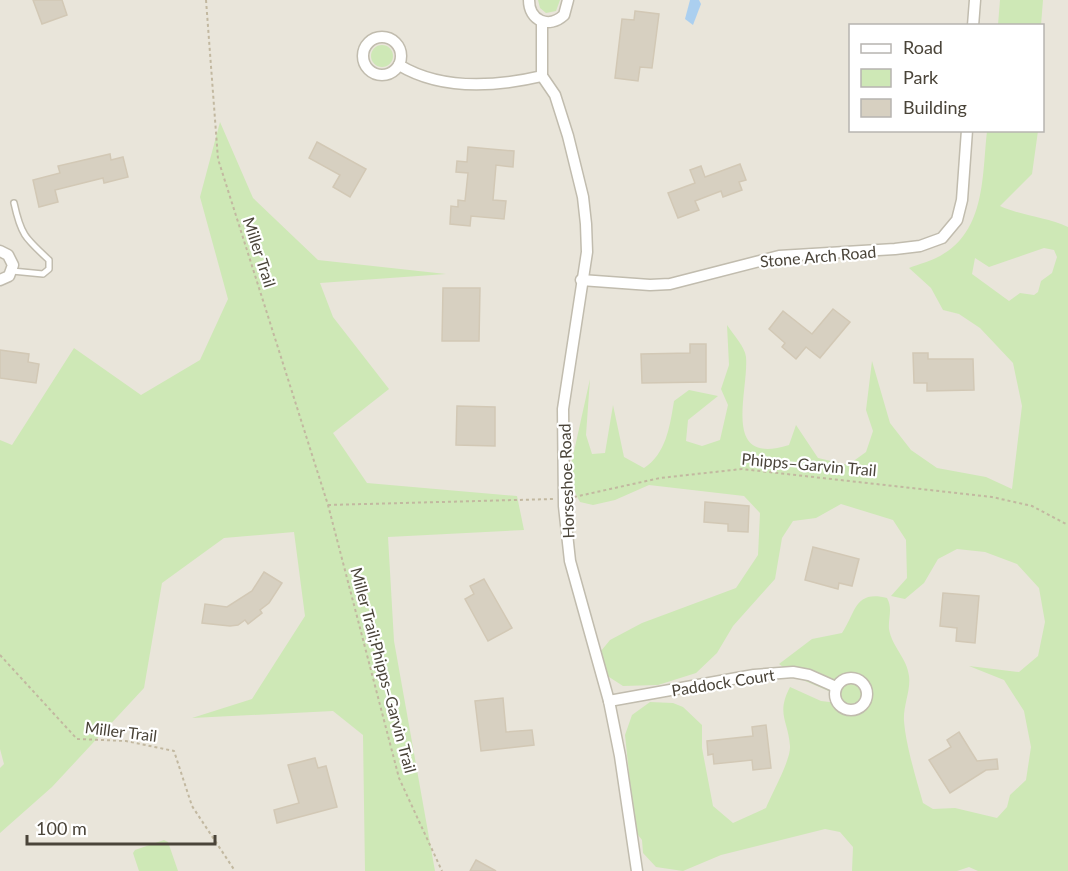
<svg xmlns="http://www.w3.org/2000/svg" width="1068" height="871" font-family="Lato,sans-serif">
<style>
.residential{fill:#e9e5da;fill-rule:evenodd}
.green{fill:#cee8b6;fill-rule:evenodd}
.water{fill:#abcfef}
.building{fill:#d7d0c1;stroke:#d2c8b5;stroke-width:1.5}
.lines{fill:none;stroke-linecap:round;stroke-linejoin:round}
.lane-casing{stroke:#c1bcae;stroke-width:8}
.street-casing{stroke:#c1bcae;stroke-width:13}
.path{stroke:#c2b8a0;stroke-width:2;stroke-dasharray:3 3;stroke-linecap:butt}
.lane{stroke:#fff;stroke-width:5}
.street{stroke:#fff;stroke-width:10}
.labels{text-anchor:middle;dominant-baseline:central;stroke-width:4.5;stroke-linejoin:round;paint-order:stroke}
.street-label{font-size:16px;fill:#4a4439;stroke:#fff}
</style>
<rect width="100%" height="100%" fill="#f5f3ec"/>
<!-- residential -->
<path class="residential" d="M0,0H1068V871H0ZM850,26H1042V130H850Z"/>
<!-- green -->
<g class="green">
<path d="M538,0H560L556,11L546,13L540,8Z"/>
<path d="M1000,0H1043L1041,25H998Z"/>
<circle cx="382" cy="56" r="11"/>
<path d="M220,122L253,198L318,260L446,274L320,283L333,317L389,389L333,433L367,483L517,496L524,530L388,537L394,641L435,871H365L363,735L333,711L192,718L252,699L305,616L294,532L224,538L162,583L144,688L52,787L0,833V768L4,764L0,749V440L12,445L74,348L141,395L200,360L228,299L200,197Z"/>
<path d="M987,131H1038L1032,174L1000,206C1022,216 1046,217 1068,227V871H978L969,867L957,871H852L853,847L840,832L825,829L721,855L683,871L656,867L643,853L642,840L635,831L625,735L632,715L650,702L673,703L683,707L702,725V748L713,806L733,823L766,808C772,793 791,760 790,746C788,720 776,714 790,687L821,701L838,703L831,692L798,678L779,664L812,639L842,633C856,613 854,590 887,598C893,609 888,618 889,629C892,647 907,658 909,676C911,690 903,706 904,721C906,746 916,778 923,803L933,809L955,808L997,818L1007,807L1010,795L1026,780L1031,747L1024,711L1004,680L969,666L1019,672L1038,656L1045,622L1039,588L1017,564L985,552L957,549L938,559L924,583L905,599L891,596L907,578L906,540L893,520L841,504L816,518L793,521L782,538L775,579L733,626L717,653L696,673L658,685L623,686L606,675L601,651L610,640L642,623L736,588L758,555L760,513L744,496L649,485L615,500L593,505L580,502L571,485V465L590,379L586,435L592,454L605,453L613,405L624,457L644,468C666,454 670,426 674,401L689,390L718,396L688,420L686,441L702,446L720,440L728,405L721,389L729,365L727,325C733,334 745,347 746,357C749,392 720,467 789,445L796,425L818,458L848,465L866,452L873,431L866,410L872,361L890,423L911,450L937,468L986,477L1012,489L1022,406L1013,363L980,328L959,314L943,310L931,288L909,268C919,264 931,261 940,256C986,231 982,175 987,131ZM1044,248L1054,250L1057,257L1052,273L1041,281L1038,292L1034,295L1020,293L1009,301L972,274L975,258L989,267Z"/>
<path d="M164,840L168,842L178,871H139L133,853L135,850Z"/>
</g>
<!-- water -->
<path class="water" d="M690,0H699L701,4L693,25L685,19Z"/>
<!-- building -->
<g class="building">
<path d="M33,0H62L67,15L42,24Z"/>
<path d="M635,11L659,14L652,68L640,67L638,81L615,78L622,19L634,20Z"/>
<path d="M317,142L366,169L350,197L333,187L340,175L309,158Z"/>
<path d="M468,147L514,151L513,167L496,165L493,200L506,201L504,219L471,216L470,226L450,224L451,206L458,207V200L465,201L468,173L456,172L457,161L467,162Z"/>
<path d="M110,154L111,160L123,157L128,177L104,183L103,178L55,190L58,202L39,207L33,180L60,173L58,166Z"/>
<path d="M740,164L746,180L739,182L742,190L723,197L721,191L695,201L699,210L678,218L668,193L695,183L690,170L701,166L705,177Z"/>
<path d="M443,288H480L479,341H442Z"/>
<path d="M833,309L850,322L820,358L806,347L796,359L782,347L785,343L769,329L783,311L812,334Z"/>
<path d="M690,344H706V382L642,383L641,354L690,353Z"/>
<path d="M0,350L29,354L28,362L39,364L36,383L0,378Z"/>
<path d="M913,353H928V359H973L974,390L927,391V383H914Z"/>
<path d="M457,406L495,407V446L456,445Z"/>
<path d="M705,502L749,506L748,532L728,531V524L704,522Z"/>
<path d="M813,547L859,559L852,586L839,583L838,589L805,580Z"/>
<path d="M264,572L282,583L269,603L260,610L262,613L248,624L245,620L238,625L230,626L202,623L205,604L227,607L252,591Z"/>
<path d="M484,579L512,628L488,641L465,599L474,594L470,586Z"/>
<path d="M943,593L979,596L975,643L956,641L957,628L940,626Z"/>
<path d="M503,698L506,732L532,730L534,745L481,751L475,701Z"/>
<path d="M766,725L771,768L753,770L752,760L714,764L713,754L708,755L707,741L753,736L752,727Z"/>
<path d="M959,732L977,761L997,759L998,769L986,770L950,793L929,760L951,747L947,740Z"/>
<path d="M315,758L318,768L326,766L337,807L277,823L274,810L299,803L288,765Z"/>
<path d="M476,860L496,871H470Z"/>
</g>
<g class="lines">
<!-- lane casing -->
<g class="lane-casing">
<path id="lane" d="M12,271L43,274L49,269V260C25,238 21,235 14,203"/>
</g>
<!-- street casing -->
<g class="street-casing">
<g id="street">
<path d="M529,0C529,21 549,29 564,15L568,0"/>
<path d="M542,22V76L555,95L568,136L583,197L586,224L587,252L563,409L564,506L570,561L609,701L620,756L637,871"/>
<path d="M973,26L975,0"/>
<circle cx="382" cy="56" r="19"/>
<path d="M399,65C442,91 495,87 542,76"/>
<path d="M0,251L8,255L13,265L9,276L0,280"/>
<path d="M581,280L650,285L670,284L779,256L895,249L920,246L942,238L957,220L962,200L967,130"/>
<circle cx="851" cy="694" r="16"/>
<path d="M609,701L754,675L793,672L809,675L836,687"/>
</g>
</g>
<!-- path -->
<g class="path">
<path d="M206,0L218,159L328,505L399,778L442,871"/>
<path d="M574,497L660,478L742,469L992,497L1032,506L1068,525"/>
<path d="M328,505L553,499"/>
<path d="M0,655L77,739L126,741L174,751L192,806L235,871"/>
</g>
<!-- lane -->
<use href="#lane" class="lane"/>
<!-- street -->
<use href="#street" class="street"/>
</g>
<g class="labels">
<!-- street labels -->
<g class="street-label">
<text transform="translate(260 252) rotate(72)">Miller Trail</text>
<text transform="translate(818 256) rotate(-5)">Stone Arch Road</text>
<text transform="translate(809 464) rotate(5)">Phipps–Garvin Trail</text>
<text transform="translate(566 481) rotate(-92)">Horseshoe Road</text>
<text transform="translate(384 670) rotate(75)">Miller Trail;Phipps–Garvin Trail</text>
<text transform="translate(723 682) rotate(-9)">Paddock Court</text>
<text transform="translate(121 731) rotate(7)">Miller Trail</text>
</g>
</g>
<!-- legend -->
<rect x="849" y="24" width="195" height="108" fill="#ffffff" stroke="#b7b4b0" stroke-width="1.5"/>
<rect x="861" y="44" width="30" height="9" fill="#ffffff" stroke="#b7b4b0" stroke-width="1.5"/>
<text x="903" y="54" font-size="18" fill="#4a4439">Road</text>
<rect x="861" y="69" width="30" height="18" fill="#cee8b6" stroke="#b7b4b0" stroke-width="1.5"/>
<text x="903" y="84" font-size="18" fill="#4a4439">Park</text>
<rect x="861" y="99" width="30" height="18" fill="#d7d0c1" stroke="#b7b4b0" stroke-width="1.5"/>
<text x="903" y="114" font-size="18" fill="#4a4439">Building</text>
<!-- scale -->
<path d="M27 835v9h188v-9" fill="none" stroke="#4a4439" stroke-width="3"/>
<text x="36" y="835" font-size="18" fill="#4a4439" stroke="#ffffff" stroke-width="4.5" paint-order="stroke">100 m</text>
</svg>
